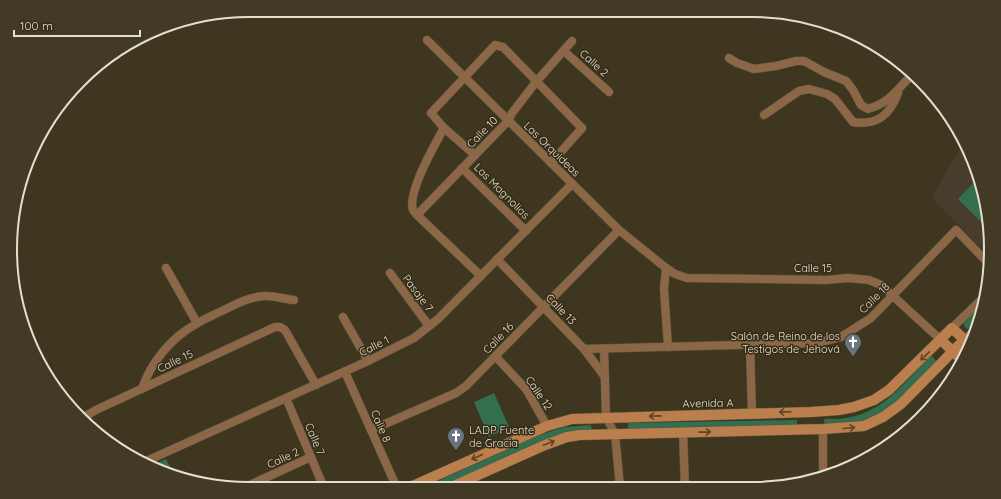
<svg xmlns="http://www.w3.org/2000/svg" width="1001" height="499" font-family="Quicksand,sans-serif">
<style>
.education{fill:#483c2d}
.green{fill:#336f4f}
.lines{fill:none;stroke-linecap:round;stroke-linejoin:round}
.minor-casing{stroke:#5c543f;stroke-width:9}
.secondary-casing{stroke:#5c543f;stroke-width:11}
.minor{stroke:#8b6647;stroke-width:8}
.secondary{stroke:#ba7f4d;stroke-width:10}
.oneway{stroke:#5c4526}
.labels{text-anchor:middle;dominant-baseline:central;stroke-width:3;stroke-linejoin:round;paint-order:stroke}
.street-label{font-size:11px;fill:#e4dfd1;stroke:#342c15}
.poi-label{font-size:11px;fill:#e4dfd1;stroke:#342c15;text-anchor:end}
.rim{fill:none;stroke:#e4dfd1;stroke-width:2}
</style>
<rect width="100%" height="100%" fill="#3e361f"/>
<!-- education -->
<path class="education" d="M962,145L978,172L989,257L932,197Z"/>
<!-- green -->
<g class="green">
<path d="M976,180L980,184L985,226L958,199Z"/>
<path d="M979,307C977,316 977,326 967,329L964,326V323Z"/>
<path d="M931,355L937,362C917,383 891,416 861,423C850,426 837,426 825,427L824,419C835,419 845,419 855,416C887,408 910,377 931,355Z"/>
<path d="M494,393L509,427L489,437L474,402Z"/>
<path d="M797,420V427L628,431V423Z"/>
<path d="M591,425L592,431L470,475L442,488H422L542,434L565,427Z"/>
<path d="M166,459L172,472L150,466Z"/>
</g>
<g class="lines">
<!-- minor casing -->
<g class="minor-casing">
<g id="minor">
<path d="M427,40L619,230L666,268L675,274L687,278L826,280L848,278L869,280L881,285L941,340"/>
<path d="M564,51L609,92"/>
<path d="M729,58L737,63L754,69L776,66L796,61H804L824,72L846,81L853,90L861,105L868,109C891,102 895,91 911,76"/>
<path d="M764,115L799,91L809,89L827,94L835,99L853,122C877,126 890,115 898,93"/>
<path d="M444,128C435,144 407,193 413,210C414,212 416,213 417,215L481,276"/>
<path d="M475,155L444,128L431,113L495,45L503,47L582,128L551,163"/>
<path d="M462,168L526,231"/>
<path d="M417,215L508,121L512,113L536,82L572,41"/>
<path d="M497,259L584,349L605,377"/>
<path d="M166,268L197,323"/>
<path d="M666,268L664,289L668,347"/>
<path d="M390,273L429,326"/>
<path d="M343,317L368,361"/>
<path d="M952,328L981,300"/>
<path d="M965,339L973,332"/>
<path d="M750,345L752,414"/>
<path d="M584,349L816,343L841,337L871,318L956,230L990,265"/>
<path d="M604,349L606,417L615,434L620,487"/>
<path d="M496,357L526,389L547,426"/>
<path d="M345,372L397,488"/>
<path d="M142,389C151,362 171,338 196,324C205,318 216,314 226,309C238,303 252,296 266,296C275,296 285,299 294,300"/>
<path d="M286,398L324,488"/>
<path d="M80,419L98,409L275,327H280L285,330L316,385"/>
<path d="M823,429V476"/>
<path d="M371,430L456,393L466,386L619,230"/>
<path d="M683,432L685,487"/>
<path d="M142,463L368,361L414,338L438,319L572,184"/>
<path d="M243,488L311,457"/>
</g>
</g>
<!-- secondary casing -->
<g class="secondary-casing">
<g id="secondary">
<path d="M941,340L963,361"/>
<path d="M408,488L547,426L572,419L811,412L839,410L854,407L874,400L889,390L952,328L969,344"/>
<path d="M449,488L545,445L567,437L580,435L823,429L864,426L883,417L901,404L965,339"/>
</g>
</g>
<!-- minor -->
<use href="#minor" class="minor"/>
<!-- secondary -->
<use href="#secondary" class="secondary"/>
</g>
<!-- one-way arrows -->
<defs><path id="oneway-shaft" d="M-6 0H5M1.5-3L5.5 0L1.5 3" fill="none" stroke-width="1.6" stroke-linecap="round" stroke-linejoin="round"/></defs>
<g class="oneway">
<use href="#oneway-shaft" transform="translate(925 356) rotate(136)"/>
<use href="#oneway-shaft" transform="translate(785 412) rotate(178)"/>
<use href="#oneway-shaft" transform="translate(655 416) rotate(179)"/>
<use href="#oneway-shaft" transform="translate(849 428) rotate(-5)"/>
<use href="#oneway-shaft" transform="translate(705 432) rotate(-1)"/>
<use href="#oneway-shaft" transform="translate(549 443) rotate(-22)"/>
<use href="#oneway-shaft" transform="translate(477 457) rotate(156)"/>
</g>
<!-- icons -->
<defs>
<g id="church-pin" transform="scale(0.9)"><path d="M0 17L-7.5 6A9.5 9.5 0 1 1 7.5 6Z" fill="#6b7280" stroke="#342c15"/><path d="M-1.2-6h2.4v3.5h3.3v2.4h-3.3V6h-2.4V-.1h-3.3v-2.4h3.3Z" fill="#fff"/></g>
</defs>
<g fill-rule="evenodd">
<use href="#church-pin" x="853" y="342"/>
<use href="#church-pin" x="456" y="436"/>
</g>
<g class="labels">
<!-- street labels -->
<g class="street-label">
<text transform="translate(594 63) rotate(42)">Calle 2</text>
<text transform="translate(482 132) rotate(-46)">Calle 10</text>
<text transform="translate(552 149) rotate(44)">Las Orquideas</text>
<text transform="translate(502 191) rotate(45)">Las Magnolias</text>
<text x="813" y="268">Calle 15</text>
<text transform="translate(418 293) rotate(53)">Pasaje 7</text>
<text transform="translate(874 298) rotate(-45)">Calle 18</text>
<text transform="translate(561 309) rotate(46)">Calle 13</text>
<text transform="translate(498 338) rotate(-46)">Calle 16</text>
<text transform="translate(374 346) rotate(-27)">Calle 1</text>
<text transform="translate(175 361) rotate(-25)">Calle 15</text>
<text transform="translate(539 393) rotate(56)">Calle 12</text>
<text transform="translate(708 403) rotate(-1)">Avenida A</text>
<text transform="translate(381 426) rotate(66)">Calle 8</text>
<text transform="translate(315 439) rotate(67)">Calle 7</text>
<text transform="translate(283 458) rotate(-25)">Calle 2</text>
</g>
<!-- poi labels -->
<g class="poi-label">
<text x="840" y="336">Salón de Reino de los<tspan x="840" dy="13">Testigos de Jehová</tspan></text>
<text x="469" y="430" text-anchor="start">LADP Fuente<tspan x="469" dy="13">de Gracia</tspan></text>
</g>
</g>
<!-- crop -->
<path d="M0 0H1001V499H0ZM249 17H752A232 232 0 0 1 984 249V250A232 232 0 0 1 752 482H249A232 232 0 0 1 17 250V249A232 232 0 0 1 249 17Z" fill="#423a24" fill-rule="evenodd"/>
<path class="rim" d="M249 17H752A232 232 0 0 1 984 249V250A232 232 0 0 1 752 482H249A232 232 0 0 1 17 250V249A232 232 0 0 1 249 17Z"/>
<!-- scale -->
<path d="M14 30v6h126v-6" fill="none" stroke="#e4dfd1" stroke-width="2"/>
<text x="20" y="30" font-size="12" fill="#e4dfd1" stroke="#342c15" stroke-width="3" paint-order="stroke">100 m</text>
</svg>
